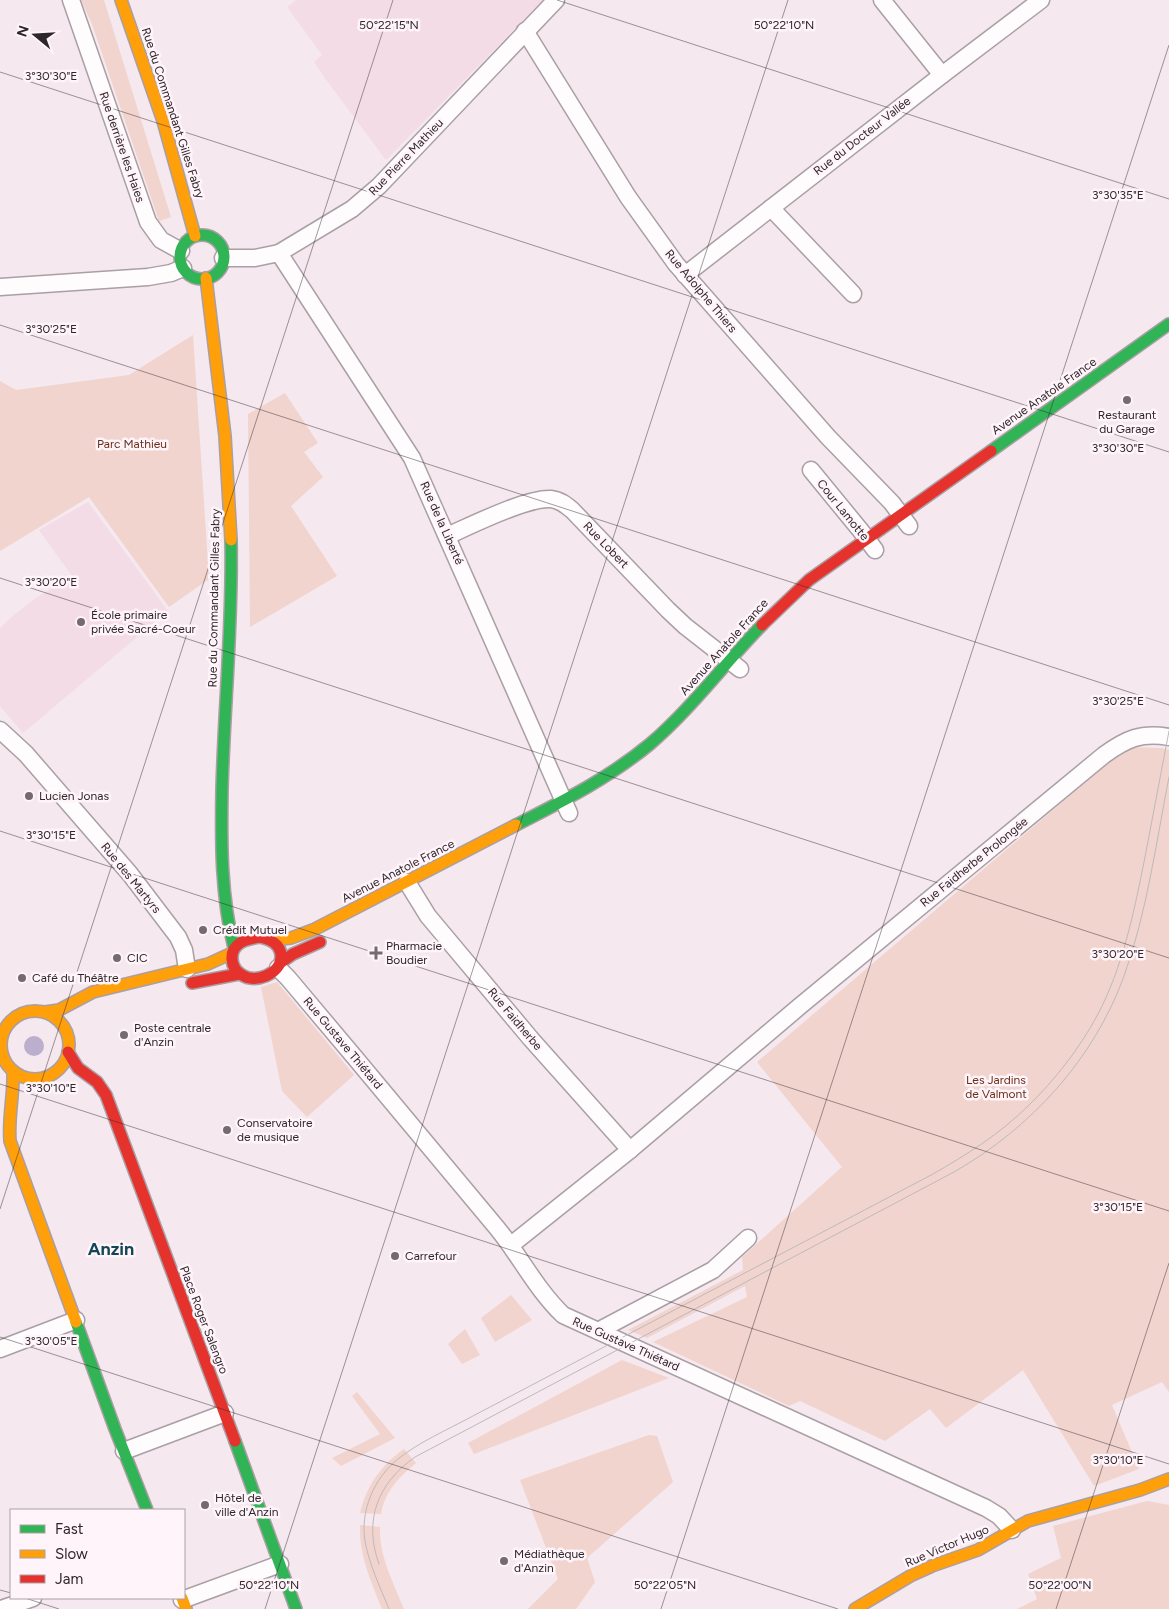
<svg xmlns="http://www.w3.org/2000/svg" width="1169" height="1609" font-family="Figtree,sans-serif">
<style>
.built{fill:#f4dce7}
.green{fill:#f1d4ce}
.water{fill:#bcafce}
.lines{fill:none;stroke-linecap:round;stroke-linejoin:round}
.street-casing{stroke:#a99fa4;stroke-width:19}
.fast-casing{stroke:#a99fa4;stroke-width:14}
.slow-casing{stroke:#a99fa4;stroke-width:14}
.jam-casing{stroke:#a99fa4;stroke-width:14}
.street{stroke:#fefcfc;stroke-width:16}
.fast{stroke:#30b455;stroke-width:11}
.slow{stroke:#ff9f0a;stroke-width:11}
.jam{stroke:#e5322d;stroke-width:11}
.tram{stroke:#bdbabb;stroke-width:1}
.ticks{fill:none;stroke:#2f262a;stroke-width:1;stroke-opacity:0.45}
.poi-dot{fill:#746a6f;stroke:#fef4f9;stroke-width:2}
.labels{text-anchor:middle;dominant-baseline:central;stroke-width:5;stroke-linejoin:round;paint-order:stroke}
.street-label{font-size:12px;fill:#2f262a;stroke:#fef4f9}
.poi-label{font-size:12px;fill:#2f262a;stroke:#fef4f9;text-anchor:start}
.park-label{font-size:12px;fill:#6b2e18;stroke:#fef4f9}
.district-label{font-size:18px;font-weight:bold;fill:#124757;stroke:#fef4f9}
.ticks-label{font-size:12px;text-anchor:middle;fill:#2f262a;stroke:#fef4f9;stroke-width:5;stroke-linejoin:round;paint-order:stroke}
</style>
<rect width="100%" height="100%" fill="#f5e8ee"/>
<!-- built -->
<g class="built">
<path d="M296,0H543L386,160L327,81L314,62L322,55L287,7Z"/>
<path d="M88,502L168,611L23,733L0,706V628L14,615L36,598L72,576L39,530Z"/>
</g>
<!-- green -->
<g class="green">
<path d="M81,0H104L171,217L159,221L92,24Z"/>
<path d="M193,335L209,579L169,607L89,497L0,551V381L16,390L129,375Z"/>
<path d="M285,393L318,443L304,452L323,477L291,506L337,576L250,627L248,414Z"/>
<path d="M1127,747L1162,748L1169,750V1392L1162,1382L1112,1405L1139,1469L1094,1486L1023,1370L946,1428L930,1409L885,1441L800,1401L789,1406L653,1342L747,1297L745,1286L647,1338L628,1330L743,1270L742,1257L842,1167L757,1062Z"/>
<path d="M277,982L354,1075L307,1117L282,1091L261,987Z"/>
<path d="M511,1295L532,1320L495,1342L481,1318Z"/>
<path d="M465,1329L480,1355L462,1364L448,1344Z"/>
<path d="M622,1360L669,1378L474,1454L468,1443Z"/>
<path d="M357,1392L395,1438L341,1466L332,1458L380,1434L352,1396Z"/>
<path d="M649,1435L657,1436L673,1482L587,1558L595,1582L576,1609H528L558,1579L520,1480Z"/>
<path d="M404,1449L416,1463C399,1477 385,1491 381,1514L360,1513C367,1485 381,1465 404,1449Z"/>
<path d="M1147,1501L1169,1505V1609H1017L1037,1599L1028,1574L1061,1558L1053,1526Z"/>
<path d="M360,1525L380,1527C379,1556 393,1582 404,1609H382C371,1581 359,1556 360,1525Z"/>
</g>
<!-- water -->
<circle class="water" cx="34" cy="1046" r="10"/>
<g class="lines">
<!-- street casing -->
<g class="street-casing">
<g id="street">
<path d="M71,0L148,222L161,240L181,251"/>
<path d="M882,0L942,75"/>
<path d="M525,31L628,197L676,264L828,437L892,503L909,526"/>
<path d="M771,208L853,294"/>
<path d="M279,253L412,458L569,813"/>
<path d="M223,258H255L279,253L352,209L379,186L556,0"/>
<path d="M685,275L942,75L1041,0"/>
<path d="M0,287L148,277L171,273L183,268"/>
<path d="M811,470L861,531L875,550"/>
<path d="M447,536C470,526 528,497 551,499C560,500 566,505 572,510L668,610L685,626L740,669"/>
<path d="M0,730L26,754L130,874L178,937L184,950L187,969"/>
<path d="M407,882L428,916L531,1039L630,1150"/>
<path d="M278,968L288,978C358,1061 427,1144 497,1228C520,1256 536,1289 563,1315L986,1508L999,1516L1012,1530"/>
<path d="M511,1245L630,1150L800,1006L1104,755C1126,739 1141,732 1169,737"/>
<path d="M598,1331L713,1270L748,1238"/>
<path d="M0,1349L76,1320"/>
<path d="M124,1451L225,1413"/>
<path d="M182,1600L280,1564"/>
<path d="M1,1609L33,1598"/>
</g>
</g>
<!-- fast casing -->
<g class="fast-casing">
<g id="fast">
<circle cx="202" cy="257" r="22"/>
<path d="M991,451L1169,324"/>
<path d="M231,540C233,623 224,707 222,790C221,843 221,896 234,948"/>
<path d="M516,825C563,801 609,778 650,744C691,709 724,664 762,625"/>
<path d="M76,1322L115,1429L147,1510"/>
<path d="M235,1441L296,1609"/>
</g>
</g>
<!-- slow casing -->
<g class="slow-casing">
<g id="slow">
<path d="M121,0L163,121L195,236"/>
<path d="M206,278L225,436L231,540"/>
<path d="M273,940L291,938L315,929L516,825"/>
<circle cx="35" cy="1045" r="34"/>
<path d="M45,1012L59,1010L93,992L208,964L232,953"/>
<path d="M13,1071C14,1095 8,1117 10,1141L76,1322"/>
<path d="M182,1598L186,1609"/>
<path d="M855,1609L912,1575L932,1566L978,1550L1028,1521L1140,1490L1169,1479"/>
</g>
</g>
<!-- jam casing -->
<g class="jam-casing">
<g id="jam">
<path d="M762,625L809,580L991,451"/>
<path d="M258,937C269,938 282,944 281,958C280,974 255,984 242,975C230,968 228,951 240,943C245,939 252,939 258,937Z"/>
<path d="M280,963L293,954L320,942"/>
<path d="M192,983L239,974"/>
<path d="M68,1052L78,1068L97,1082L106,1095L235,1441"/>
</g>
</g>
<!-- street -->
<use href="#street" class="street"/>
<!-- fast -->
<use href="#fast" class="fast"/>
<!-- slow -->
<use href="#slow" class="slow"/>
<!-- jam -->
<use href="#jam" class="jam"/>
<!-- tram -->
<g class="tram">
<path d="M379,1564C363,1520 378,1483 415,1457L954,1172C1031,1128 1094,1059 1124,976C1147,912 1156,843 1169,777"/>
<path d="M389,1609C380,1587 369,1564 365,1541C360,1511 374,1478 398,1459C419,1442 447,1430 471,1417L933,1174C966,1155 1000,1134 1028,1106C1055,1080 1079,1049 1097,1016C1123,967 1134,912 1145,857C1153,815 1161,773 1169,731"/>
</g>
</g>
<!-- ticks -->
<path class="ticks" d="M557,0L1169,199M0,72L1169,452M0,325L1169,705M0,578L1169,958M0,831L1169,1211M0,1084L1169,1464M0,1209L393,0M0,1337L838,1609M0,1590L11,1593M25,1598L59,1609M265,1609L788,0M661,1609L1169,45M1056,1609L1169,1263"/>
<!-- markers -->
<g class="poi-dot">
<circle cx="1127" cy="400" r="5"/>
<circle cx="81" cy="622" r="5"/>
<circle cx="29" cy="796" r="5"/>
<circle cx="203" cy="930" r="5"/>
<path d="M373.5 945.5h5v5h5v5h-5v5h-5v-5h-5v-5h5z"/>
<circle cx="117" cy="958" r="5"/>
<circle cx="22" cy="978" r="5"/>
<circle cx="124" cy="1035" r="5"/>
<circle cx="227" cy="1130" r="5"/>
<circle cx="395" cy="1256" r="5"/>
<circle cx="205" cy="1505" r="5"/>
<circle cx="504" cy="1561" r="5"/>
</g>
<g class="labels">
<!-- street labels -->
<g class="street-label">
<text transform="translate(173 113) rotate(72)">Rue du Commandant Gilles Fabry</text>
<text transform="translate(862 136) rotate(-38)">Rue du Docteur Vallée</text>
<text transform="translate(122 147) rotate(71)">Rue derrière les Haies</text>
<text transform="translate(406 157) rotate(-46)">Rue Pierre Mathieu</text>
<text transform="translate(701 291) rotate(50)">Rue Adolphe Thiers</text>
<text transform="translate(1044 396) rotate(-35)">Avenue Anatole France</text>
<text transform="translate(843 510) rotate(51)">Cour Lamotte</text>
<text transform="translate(442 523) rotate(66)">Rue de la Liberté</text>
<text transform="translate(606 545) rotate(46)">Rue Lobert</text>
<text transform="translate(214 598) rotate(-89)">Rue du Commandant Gilles Fabry</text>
<text transform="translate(724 647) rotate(-48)">Avenue Anatole France</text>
<text transform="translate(974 862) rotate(-39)">Rue Faidherbe Prolongée</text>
<text transform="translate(398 871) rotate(-27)">Avenue Anatole France</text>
<text transform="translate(131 878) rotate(51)">Rue des Martyrs</text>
<text transform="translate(515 1019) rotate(50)">Rue Faidherbe</text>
<text transform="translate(343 1043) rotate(50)">Rue Gustave Thiétard</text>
<text transform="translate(204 1320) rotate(69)">Place Roger Salengro</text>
<text transform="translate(626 1344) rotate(24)">Rue Gustave Thiétard</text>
<text transform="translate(947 1546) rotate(-23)">Rue Victor Hugo</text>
</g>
<!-- poi labels -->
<g class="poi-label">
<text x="1127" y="415" text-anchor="middle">Restaurant<tspan x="1127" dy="14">du Garage</tspan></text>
<text x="91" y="615">École primaire<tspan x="91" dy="14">privée Sacré-Coeur</tspan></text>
<text x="39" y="796">Lucien Jonas</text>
<text x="213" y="930">Crédit Mutuel</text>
<text x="386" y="946">Pharmacie<tspan x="386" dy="14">Boudier</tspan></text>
<text x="127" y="958">CIC</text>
<text x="32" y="978">Café du Théâtre</text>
<text x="134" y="1028">Poste centrale<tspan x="134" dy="14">d'Anzin</tspan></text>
<text x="237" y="1123">Conservatoire<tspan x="237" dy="14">de musique</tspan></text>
<text x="405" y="1256">Carrefour</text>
<text x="215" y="1498">Hôtel de<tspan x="215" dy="14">ville d'Anzin</tspan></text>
<text x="514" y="1554">Médiathèque<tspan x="514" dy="14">d'Anzin</tspan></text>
</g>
<!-- park labels -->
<g class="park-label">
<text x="132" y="444">Parc Mathieu</text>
<text x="996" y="1080">Les Jardins<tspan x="996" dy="14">de Valmont</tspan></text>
</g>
<!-- district labels -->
<g class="district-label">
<text x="111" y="1249">Anzin</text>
</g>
</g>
<g class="ticks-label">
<text x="389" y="29">50°22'15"N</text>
<text x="784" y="29">50°22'10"N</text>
<text x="51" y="80">3°30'30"E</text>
<text x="1118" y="199">3°30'35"E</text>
<text x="51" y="333">3°30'25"E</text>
<text x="1118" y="452">3°30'30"E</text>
<text x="51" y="586">3°30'20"E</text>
<text x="1118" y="705">3°30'25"E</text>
<text x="51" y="839">3°30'15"E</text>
<text x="1118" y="958">3°30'20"E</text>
<text x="51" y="1092">3°30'10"E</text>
<text x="1118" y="1211">3°30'15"E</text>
<text x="51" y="1345">3°30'05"E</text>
<text x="1118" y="1464">3°30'10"E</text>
<text x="269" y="1589">50°22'10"N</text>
<text x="665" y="1589">50°22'05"N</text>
<text x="1060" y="1589">50°22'00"N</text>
</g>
<!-- legend -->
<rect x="10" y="1509" width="175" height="90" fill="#fef4f9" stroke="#aba2a6"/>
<rect x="20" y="1525" width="25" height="8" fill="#30b455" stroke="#aba2a6"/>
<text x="55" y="1534" font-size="15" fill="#2f262a">Fast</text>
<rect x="20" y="1550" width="25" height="8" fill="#ff9f0a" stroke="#aba2a6"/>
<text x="55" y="1559" font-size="15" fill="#2f262a">Slow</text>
<rect x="20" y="1575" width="25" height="8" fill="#e5322d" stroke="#aba2a6"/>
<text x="55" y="1584" font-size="15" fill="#2f262a">Jam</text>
<!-- north arrow -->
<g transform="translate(35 35) rotate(288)" stroke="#fef4f9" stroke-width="4" paint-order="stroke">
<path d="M0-4L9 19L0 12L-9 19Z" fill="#2f262a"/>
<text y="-8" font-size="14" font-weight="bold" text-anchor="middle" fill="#2f262a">N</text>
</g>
</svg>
